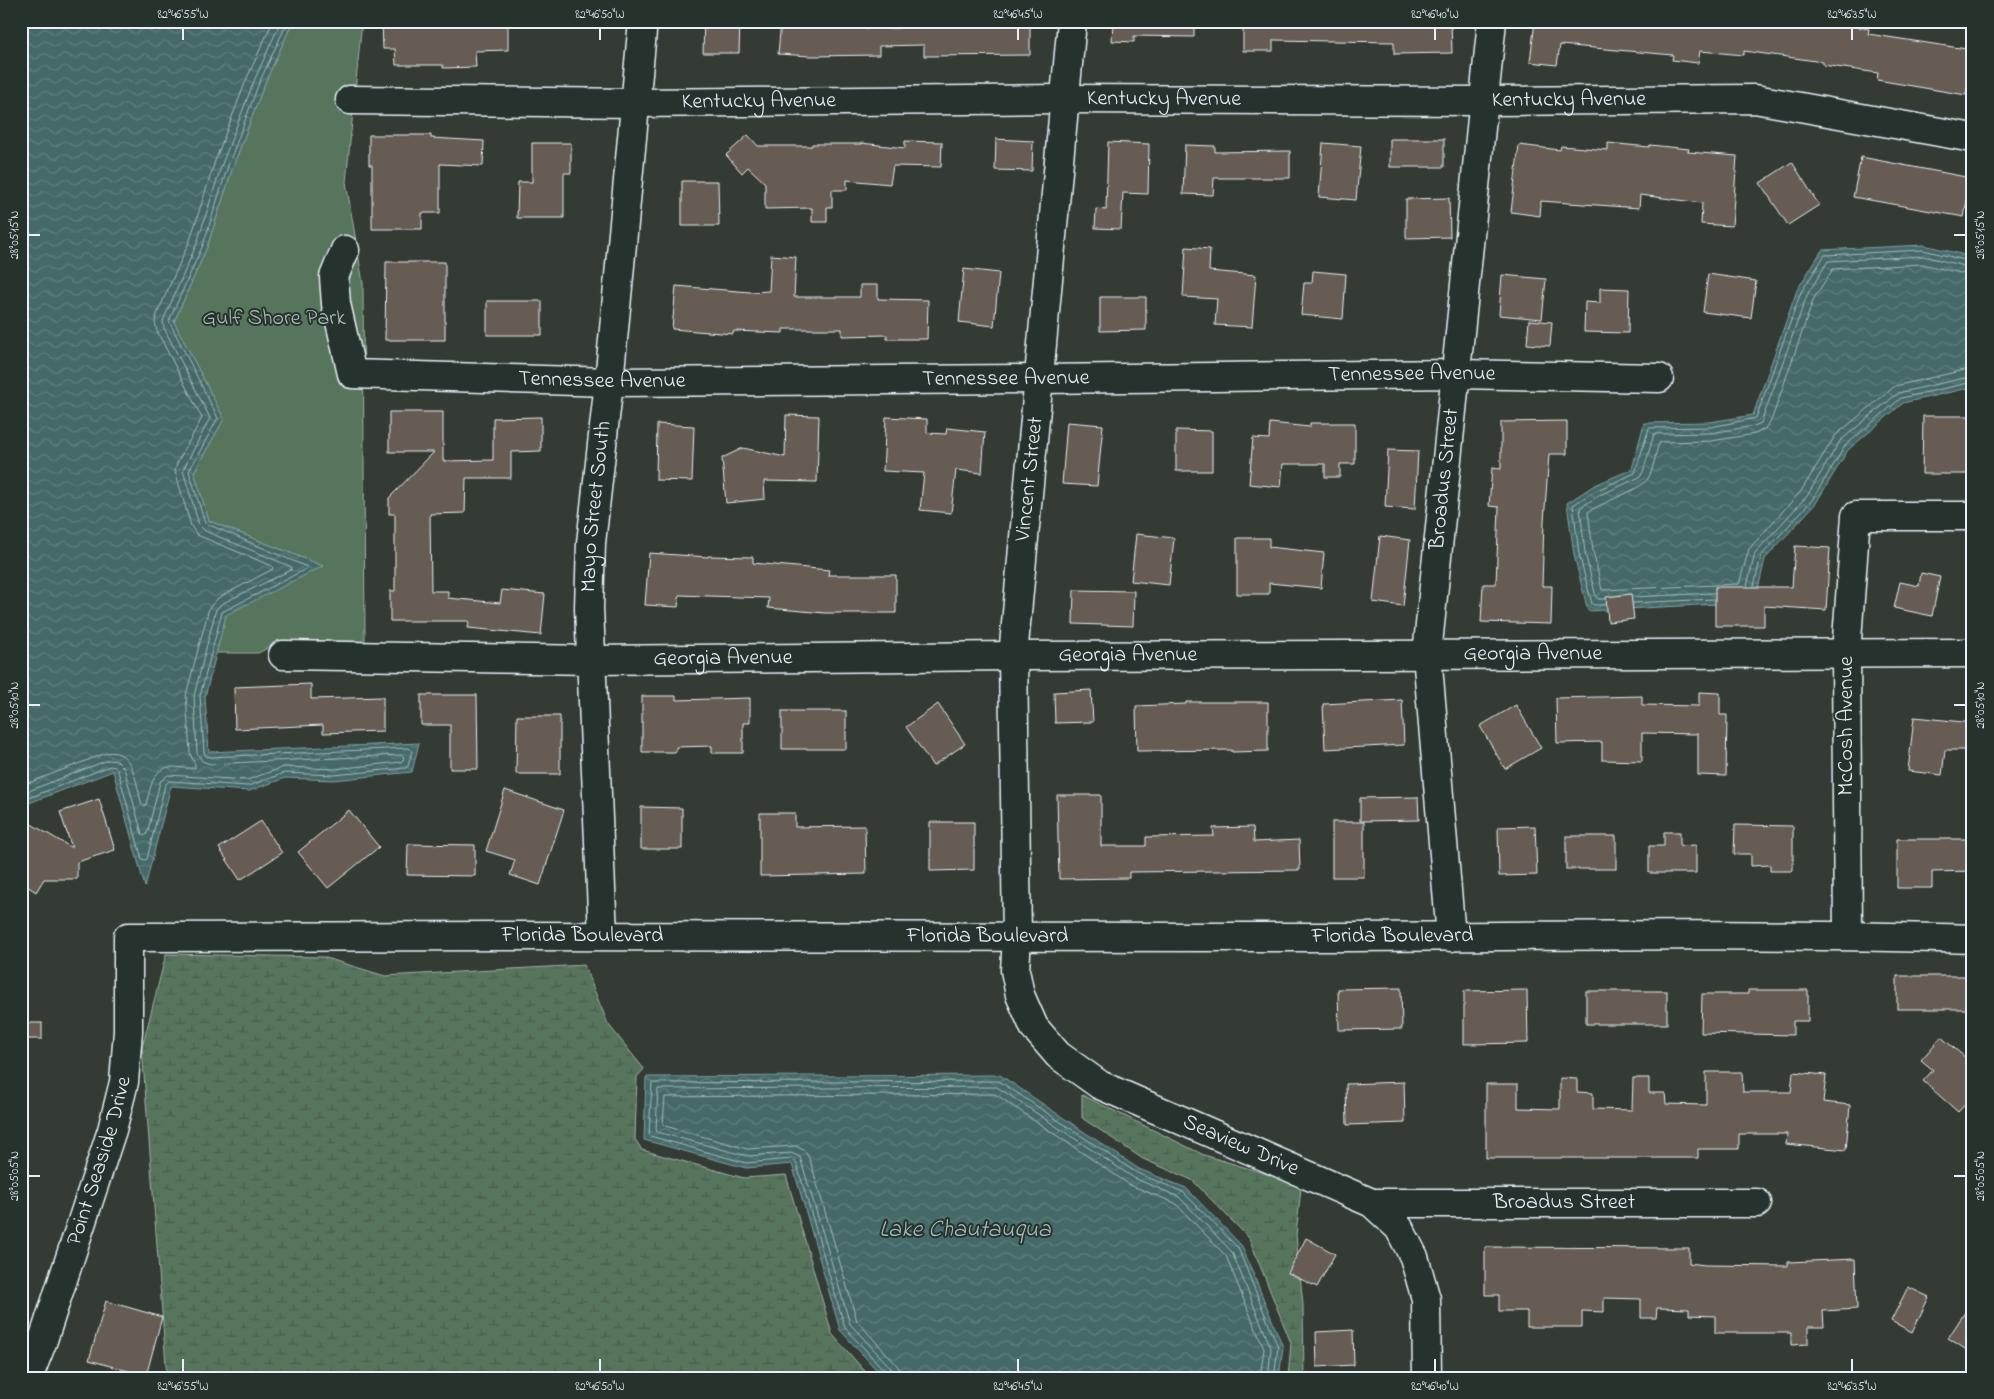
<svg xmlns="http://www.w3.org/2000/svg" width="1994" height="1399" font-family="'Indie Flower',sans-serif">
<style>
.green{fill:#56745c;stroke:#9fb2aa}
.wetland{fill:url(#wetland-marsh);stroke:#9fb2aa}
.water{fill:url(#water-waves);stroke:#869fa2}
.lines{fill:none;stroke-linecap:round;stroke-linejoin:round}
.shore{stroke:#a6bbbe;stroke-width:1}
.building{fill:#665b52;stroke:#e8f1f8}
.minor-casing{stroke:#e8f1f8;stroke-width:31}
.minor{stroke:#26332d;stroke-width:28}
.ticks{fill:none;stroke:#e8f1f8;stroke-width:2}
.labels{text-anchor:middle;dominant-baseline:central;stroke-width:4;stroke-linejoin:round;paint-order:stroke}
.street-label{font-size:22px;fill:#e8f1f8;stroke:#26332d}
.park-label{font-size:22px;fill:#aebfba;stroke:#26332d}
.water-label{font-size:24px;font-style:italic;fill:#a6bbbe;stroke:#26332d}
.neatline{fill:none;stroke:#e8f1f8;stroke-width:2}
.ticks-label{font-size:12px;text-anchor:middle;fill:#e8f1f8}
</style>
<defs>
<pattern id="wetland-marsh" width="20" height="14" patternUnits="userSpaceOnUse" patternTransform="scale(1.25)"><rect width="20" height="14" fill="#56745c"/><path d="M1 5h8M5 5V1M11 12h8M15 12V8" fill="none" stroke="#4d5c52"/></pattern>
<pattern id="water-waves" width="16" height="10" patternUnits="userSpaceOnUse" patternTransform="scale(1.25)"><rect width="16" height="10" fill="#446968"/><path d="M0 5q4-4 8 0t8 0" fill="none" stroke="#5f7f7e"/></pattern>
</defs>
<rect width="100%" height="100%" fill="#333b34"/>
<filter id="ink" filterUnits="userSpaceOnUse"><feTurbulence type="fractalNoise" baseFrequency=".02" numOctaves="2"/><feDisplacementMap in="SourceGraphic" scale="10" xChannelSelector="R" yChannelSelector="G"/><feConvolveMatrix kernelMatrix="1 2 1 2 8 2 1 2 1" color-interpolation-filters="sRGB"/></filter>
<g filter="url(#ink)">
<!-- green -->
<path class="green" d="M293,21H362L346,182L363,283L365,643L281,641L258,653H216L226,614L323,566L209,521L194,472L224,419L174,322L207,247L233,167L264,85Z"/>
<!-- wetland -->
<g class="wetland">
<path d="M166,954L323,957L385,976L584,965L608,1024L644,1069L637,1077L635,1139L642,1150L744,1178L786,1175L832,1334L871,1378H167L142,1048Z"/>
<path d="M1082,1095L1204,1155L1277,1177L1301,1188L1296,1235L1303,1305L1304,1378H1288L1291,1343L1249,1238L1192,1180L1143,1159L1082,1118Z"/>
</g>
<!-- water -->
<g class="water">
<path d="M21,21H293L264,85L233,167L207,247L174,322L224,419L194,472L209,521L323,566L226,615L205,697L209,752L419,743L412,772L334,780L285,778L249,791L171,786L145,887L113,771L21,806Z"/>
<path d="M1924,245L1973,257V387L1903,403L1848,450L1816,503L1765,559L1755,602L1588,611L1574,555L1567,503L1593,486L1632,469L1644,423L1710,422L1753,415L1797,290L1822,250Z"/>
<path d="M1000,1075L1139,1169L1186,1188L1242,1246L1283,1347L1279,1378H884L840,1330L792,1164L746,1168L644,1140L646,1077Z"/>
</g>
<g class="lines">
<!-- shore -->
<g class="shore">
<path d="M1973,276L1922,264L1833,269L1814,298L1771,421L1765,429L1755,434L1711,441L1660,442C1654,453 1655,469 1647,480C1641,489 1601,503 1588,512L1593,551L1602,590L1739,584L1749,549L1801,491L1835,436L1895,386L1973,368"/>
<path d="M1747,586L1755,553L1807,496L1840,441L1898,393L1973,376"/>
<path d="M1754,586L1761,556L1812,500L1845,446L1901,398L1973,382"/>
<path d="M1633,597L1714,593"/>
<path d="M1605,599H1598L1596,597L1585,553L1580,508L1598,496L1640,477L1643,472L1654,434L1711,433L1754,426L1761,423L1807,295L1828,261L1923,256L1973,268"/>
<path d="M1633,603L1714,599"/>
<path d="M1605,605H1594L1592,604L1579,554L1573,505L1595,491L1635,473L1649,428L1711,427L1756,418L1801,292L1825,255L1923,250L1973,262"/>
<path d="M21,786L106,753C134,747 136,785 142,805L144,806L146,805C150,790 152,768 171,767C179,767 187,769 195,768V765L190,753L186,695L209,608L218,598L273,569L272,566L197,535L191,526L175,471L177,463L202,418L157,331L155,322L157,314L190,240L215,161L247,78L273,21"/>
<path d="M21,794L108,760L117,761L124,768L142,834L144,836L147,834L160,782L168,775L247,780L284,767L334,769L401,762L403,760L404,757L401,755L210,764L202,761L197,753L194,696L216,609L221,604L291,570L292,567L205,531L199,525L183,470L210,418L164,328L163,321L197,243L222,164L254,81L281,21"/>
<path d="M21,801L110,766L115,767L118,771L142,859L145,860L147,859L165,785L169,781L248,786L284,773L334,775L406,768L408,766L412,751L409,748L210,757L206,756L204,752L200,696L222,612L306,569L307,567L205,523L189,471L218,418L169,321L203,245L228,166L259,83L288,21"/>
<path d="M887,1378L886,1372L845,1328L796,1162L791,1159L746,1163L650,1136L649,1134L652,1083L999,1081L1137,1173L1183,1192L1238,1248L1278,1347L1274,1378"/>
<path d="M893,1378L891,1368L850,1324L800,1157L791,1153L747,1156L657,1132L656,1129L658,1089L997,1087L1134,1178L1179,1197L1232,1252L1271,1348L1268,1378"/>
<path d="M901,1378L900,1370L896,1364L857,1321L810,1160L805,1151L796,1146L747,1149L665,1126L663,1124L665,1097L995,1094L1130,1185L1175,1203L1226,1256L1264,1349L1260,1378"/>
</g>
</g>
<!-- building -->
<g class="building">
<path d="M382,21H508V50L475,51L476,67L443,68V65H396L395,49H383Z"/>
<path d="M704,21H740L739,53H703Z"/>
<path d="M781,21H864L865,28H899V21H1030V55L924,56V45L879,46V55L811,56L778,54Z"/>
<path d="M1113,21H1194V37L1134,36V42L1112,41Z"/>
<path d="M1243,21H1451L1452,53L1394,54V42L1273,40V51H1243Z"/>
<path d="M1535,21H1595L1616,24V21H1820L1869,29L1868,34L1973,50V52L1966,95L1877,80L1878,73L1823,65V62L1744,51V55L1700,51L1698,63L1672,60L1673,55L1560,45L1557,65L1530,62Z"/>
<path d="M369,135H431V138L484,141L483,166L440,164V213H422V229H372V165H369Z"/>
<path d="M748,135L758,146H812V144H861V143L905,148V141L942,142L941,167L893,166L890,184L847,180V190H832V207H827V222H812V208L765,209V183L748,167L742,173L726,155Z"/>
<path d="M996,139L1033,141L1032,171L995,170Z"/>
<rect x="1390" y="139" width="54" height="28"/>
<path d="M1108,142L1149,144L1148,194L1123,193L1121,229L1095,228L1096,209L1106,210Z"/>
<path d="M532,143H571V173H564V218H517L518,182H532Z"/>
<path d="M1323,143L1361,146L1356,200L1319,197Z"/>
<path d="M1608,143L1649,147L1650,145L1689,149L1688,152L1737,156L1732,226L1701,224L1702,203L1640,195L1639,208L1541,201L1540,216L1511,212L1519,145L1560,150L1561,146L1608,150Z"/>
<path d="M1185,145L1215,146V152L1290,151V178H1214L1213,195L1183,194Z"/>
<path d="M1861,157L1971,178L1964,217L1853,197Z"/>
<path d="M1792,162L1819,205L1788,225L1760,183Z"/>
<path d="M682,181H718L719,226H682Z"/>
<path d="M1449,198L1450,237L1406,238V199Z"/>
<path d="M1186,247L1210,249L1209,271L1256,275L1252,327L1215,325L1217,299L1183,297Z"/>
<path d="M771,255L796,257L794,297H860V285H878V299L928,300L927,339H887V335L842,336V329H783V333L734,331L733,334L672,329L676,286L750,292L769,291Z"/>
<path d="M386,262H445V340H385Z"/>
<path d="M964,269L999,273L994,326L959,322Z"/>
<path d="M1313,271L1346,274L1343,319L1301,315L1304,283H1312Z"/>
<path d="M1708,274L1756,281L1751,318L1703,312Z"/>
<path d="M1502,275L1546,279L1542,319L1499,315Z"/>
<path d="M1600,288L1629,289L1628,333L1584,332L1585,302L1600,303Z"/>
<path d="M1100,297H1146V330L1100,331Z"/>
<rect x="487" y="301" width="55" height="34"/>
<path d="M1529,320L1552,322L1550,346L1527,344Z"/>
<path d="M389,412H443V461L493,460V418L541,417V451L511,452V478H466L465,513L430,514L431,591H448V598L500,603L502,590L545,594L541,635L468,628L469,621H390V591H395V514H389V498L434,452H389Z"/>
<path d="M786,415L819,416L817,482L764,481L765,499L726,503L722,458L743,448L785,457Z"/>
<path d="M1923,416H1971V474H1922Z"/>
<path d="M886,417L927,419V433L946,434L947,428L985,432L982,473L956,470L951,513L920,510L924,473L883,471Z"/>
<path d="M1567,421V454H1549L1544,521L1542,586H1552L1551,624L1481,622L1483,584H1496L1499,507L1489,506L1492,468L1501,469V422Z"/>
<path d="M1067,422L1103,425L1097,486L1062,484Z"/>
<path d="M1270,423L1310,427V423H1355V464H1340V477H1325V464H1283L1281,487L1249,484L1253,438L1269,439Z"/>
<path d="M657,424L694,426L692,481L656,480Z"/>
<path d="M1176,430L1212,431V471H1176Z"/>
<path d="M1388,450L1418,451L1415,509L1385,507Z"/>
<path d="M1136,534L1174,538L1169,585L1131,581Z"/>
<path d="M1380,536L1410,540L1403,606L1373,602Z"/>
<path d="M1237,538H1269V547L1324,553L1321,588L1269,583V594H1237Z"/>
<path d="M1795,546L1830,548L1826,610L1764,606V626H1715V587H1792Z"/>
<path d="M649,553L708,557V556L753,557V563L829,570L828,575H896V613H825L768,608L769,598L679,595L678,607L645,605Z"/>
<path d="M1921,573L1940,577L1932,616L1894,608L1900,582L1919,586Z"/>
<path d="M1074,590L1134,591L1133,626L1073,624Z"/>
<path d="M1631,594L1634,619L1608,622L1606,597Z"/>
<path d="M311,684V699L383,697V731L323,733V725L235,729L234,687Z"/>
<path d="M1091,690L1093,722L1055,723L1054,692Z"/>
<path d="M1699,692L1720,693V715H1727L1726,776L1698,775V734L1642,733V761L1602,760V742L1557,743L1556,698L1642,696V705L1699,706Z"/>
<path d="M421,695H477L478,769H450V725H421Z"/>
<path d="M642,696H676V700L750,698V723H743V753H712V746L676,747V752H642Z"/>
<path d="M1402,700L1404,745L1325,749L1323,704Z"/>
<path d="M1186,702H1268V751L1232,752V750L1137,751L1136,706L1186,704Z"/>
<path d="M938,704L965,744L933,766L906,727Z"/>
<path d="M1516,705L1541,748L1505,769L1480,726Z"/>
<rect x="782" y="711" width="64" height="38"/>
<path d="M517,716H560V774H516Z"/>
<path d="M1914,717L1973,723V750H1945L1942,775L1908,771Z"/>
<path d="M505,790L564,810L540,885L510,875L515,860L486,851Z"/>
<path d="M1057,795H1101V846H1146V837L1214,836L1213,828L1253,827L1254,842L1299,840L1300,870L1129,872V878L1059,879Z"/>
<path d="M1418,797L1419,820L1360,821V798Z"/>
<path d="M99,799L115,850L77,862V879H44L36,892L21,882V818L72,848L60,812Z"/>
<path d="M641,807L682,808V849H641Z"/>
<path d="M349,810L379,847L328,888L298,852Z"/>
<path d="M760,813H795V827L865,826L866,874L760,876Z"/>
<path d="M261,821L282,853L240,880L219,848Z"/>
<path d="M930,822H974V870L930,871Z"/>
<rect x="1332" y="822" width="32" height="55"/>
<path d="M1735,825L1793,826V871H1770V865L1751,866V854H1734Z"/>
<path d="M1535,826L1537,875L1499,876L1498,827Z"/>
<path d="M1664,832H1680V846L1696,845V873H1649V846H1664Z"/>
<rect x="1566" y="836" width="50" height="33"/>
<path d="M1897,839H1973V871L1932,872V888H1897Z"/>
<path d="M408,844L475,845V876L407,875Z"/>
<rect x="1897" y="976" width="76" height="33"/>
<path d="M1401,988L1402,1029L1339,1030L1338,989Z"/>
<path d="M1527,990L1528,1043L1464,1044V991Z"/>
<path d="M1748,990H1808V1021H1793V1035L1701,1033L1702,994H1748Z"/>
<rect x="1586" y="991" width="81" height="33"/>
<rect x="21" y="1023" width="21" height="16"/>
<path d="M1941,1037L1973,1064V1096L1958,1112L1923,1081L1933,1070L1921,1060Z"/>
<path d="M1706,1072H1742L1743,1092H1791L1793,1072L1826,1075L1823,1102L1850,1105L1846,1150L1786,1144L1787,1134H1739V1149H1698V1158H1486V1084H1518V1108L1560,1109V1078L1577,1079V1092L1593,1093V1109L1632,1110L1633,1078H1649V1093H1665L1666,1104L1706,1105Z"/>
<path d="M1404,1082L1405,1123L1347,1125L1346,1084Z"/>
<path d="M1306,1238L1335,1254L1317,1287L1288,1273Z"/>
<path d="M1485,1247L1689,1248V1263L1705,1265L1788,1266V1262L1855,1259L1857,1309L1823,1311L1824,1327H1808V1344L1791,1345V1333H1715V1316L1689,1315V1309L1657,1308L1656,1318H1641V1299L1604,1298V1312L1582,1311V1327H1527V1311H1499V1295H1485Z"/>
<path d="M1908,1287L1929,1297L1912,1332L1891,1321Z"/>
<path d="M1973,1300V1354L1948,1338Z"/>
<path d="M106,1301L162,1317L146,1376L89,1360Z"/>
<path d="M1353,1330L1354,1365L1317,1367L1316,1332Z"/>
</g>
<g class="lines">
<!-- minor casing -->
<g class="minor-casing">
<g id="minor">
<path id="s1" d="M1072,21L1013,656L1017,937L1015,970L1020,995L1034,1027L1058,1055L1100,1085L1372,1203L1399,1228L1414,1257L1426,1299L1427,1378"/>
<path id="s2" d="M350,100L635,103L1065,99L1484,101L1755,99L1973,138"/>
<path id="s3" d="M345,250L334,277L336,304L352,374L609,382L1039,379L1457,374L1659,378"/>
<path id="s4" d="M283,655L592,660L1013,656L1973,653"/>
<path id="s5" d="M603,935L589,608L591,543L609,382L643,21"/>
<path d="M1848,935L1846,653L1856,516H1973"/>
<path id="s6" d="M1451,937L1427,654L1492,21"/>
<path id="s7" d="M1372,1203H1757"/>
<path id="s8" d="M28,1378L43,1340L112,1130L124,1082L128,1031V937C505,935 882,937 1259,937C1497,937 1735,932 1973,939"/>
</g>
</g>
<!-- minor -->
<use href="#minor" class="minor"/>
</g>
</g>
<!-- ticks -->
<path class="ticks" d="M183,28V40M600,28V40M1018,28V40M1435,28V40M1852,28V40M28,235H40M1954,235H1966M28,705H40M1954,705H1966M28,1176H40M1954,1176H1966M183,1359V1372M600,1359V1372M1018,1359V1372M1435,1359V1372M1852,1359V1372"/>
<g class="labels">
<!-- street labels -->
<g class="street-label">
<text stroke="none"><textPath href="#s2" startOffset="814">Kentucky Avenue</textPath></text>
<text stroke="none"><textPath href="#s2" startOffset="1219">Kentucky Avenue</textPath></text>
<text stroke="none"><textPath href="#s2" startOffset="409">Kentucky Avenue</textPath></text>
<text stroke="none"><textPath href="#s3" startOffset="1188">Tennessee Avenue</textPath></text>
<text stroke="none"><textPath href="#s3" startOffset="782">Tennessee Avenue</textPath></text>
<text stroke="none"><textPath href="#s3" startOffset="378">Tennessee Avenue</textPath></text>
<text transform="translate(1030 479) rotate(-84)">Vincent Street</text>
<text stroke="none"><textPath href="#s6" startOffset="460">Broadus Street</textPath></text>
<text stroke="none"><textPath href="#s5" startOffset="429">Mayo Street South</textPath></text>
<text stroke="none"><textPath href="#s4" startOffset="1250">Georgia Avenue</textPath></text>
<text stroke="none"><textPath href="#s4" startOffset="845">Georgia Avenue</textPath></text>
<text stroke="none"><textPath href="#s4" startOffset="440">Georgia Avenue</textPath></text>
<text transform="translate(1847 726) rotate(-90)">McCosh Avenue</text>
<text stroke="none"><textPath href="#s8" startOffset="911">Florida Boulevard</textPath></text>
<text stroke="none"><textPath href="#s8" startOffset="1316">Florida Boulevard</textPath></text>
<text stroke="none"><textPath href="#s8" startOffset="1721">Florida Boulevard</textPath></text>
<text stroke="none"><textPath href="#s1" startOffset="1254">Seaview Drive</textPath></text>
<text stroke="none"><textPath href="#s8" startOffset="229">Point Seaside Drive</textPath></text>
<text stroke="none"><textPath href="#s7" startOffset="192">Broadus Street</textPath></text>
</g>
<!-- park labels -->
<g class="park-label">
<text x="274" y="319">Gulf Shore Park</text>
</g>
<!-- water labels -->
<g class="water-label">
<text x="965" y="1230">Lake Chautauqua</text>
</g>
</g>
<!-- margin -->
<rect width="1994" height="1399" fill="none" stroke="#26332d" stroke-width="55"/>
<rect x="28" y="28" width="1938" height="1344" class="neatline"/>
<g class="ticks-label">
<text x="183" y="18">82°46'55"W</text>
<text x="600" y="18">82°46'50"W</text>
<text x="1018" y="18">82°46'45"W</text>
<text x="1435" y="18">82°46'40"W</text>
<text x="1852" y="18">82°46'35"W</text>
<text transform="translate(14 235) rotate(-90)" y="4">28°05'15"N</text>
<text transform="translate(1980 235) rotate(-90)" y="4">28°05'15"N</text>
<text transform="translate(14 705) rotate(-90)" y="4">28°05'10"N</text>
<text transform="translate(1980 705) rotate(-90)" y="4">28°05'10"N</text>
<text transform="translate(14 1176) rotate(-90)" y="4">28°05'05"N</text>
<text transform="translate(1980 1176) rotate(-90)" y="4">28°05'05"N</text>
<text x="183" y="1390">82°46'55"W</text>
<text x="600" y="1390">82°46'50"W</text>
<text x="1018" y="1390">82°46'45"W</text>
<text x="1435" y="1390">82°46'40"W</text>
<text x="1852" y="1390">82°46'35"W</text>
</g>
</svg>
